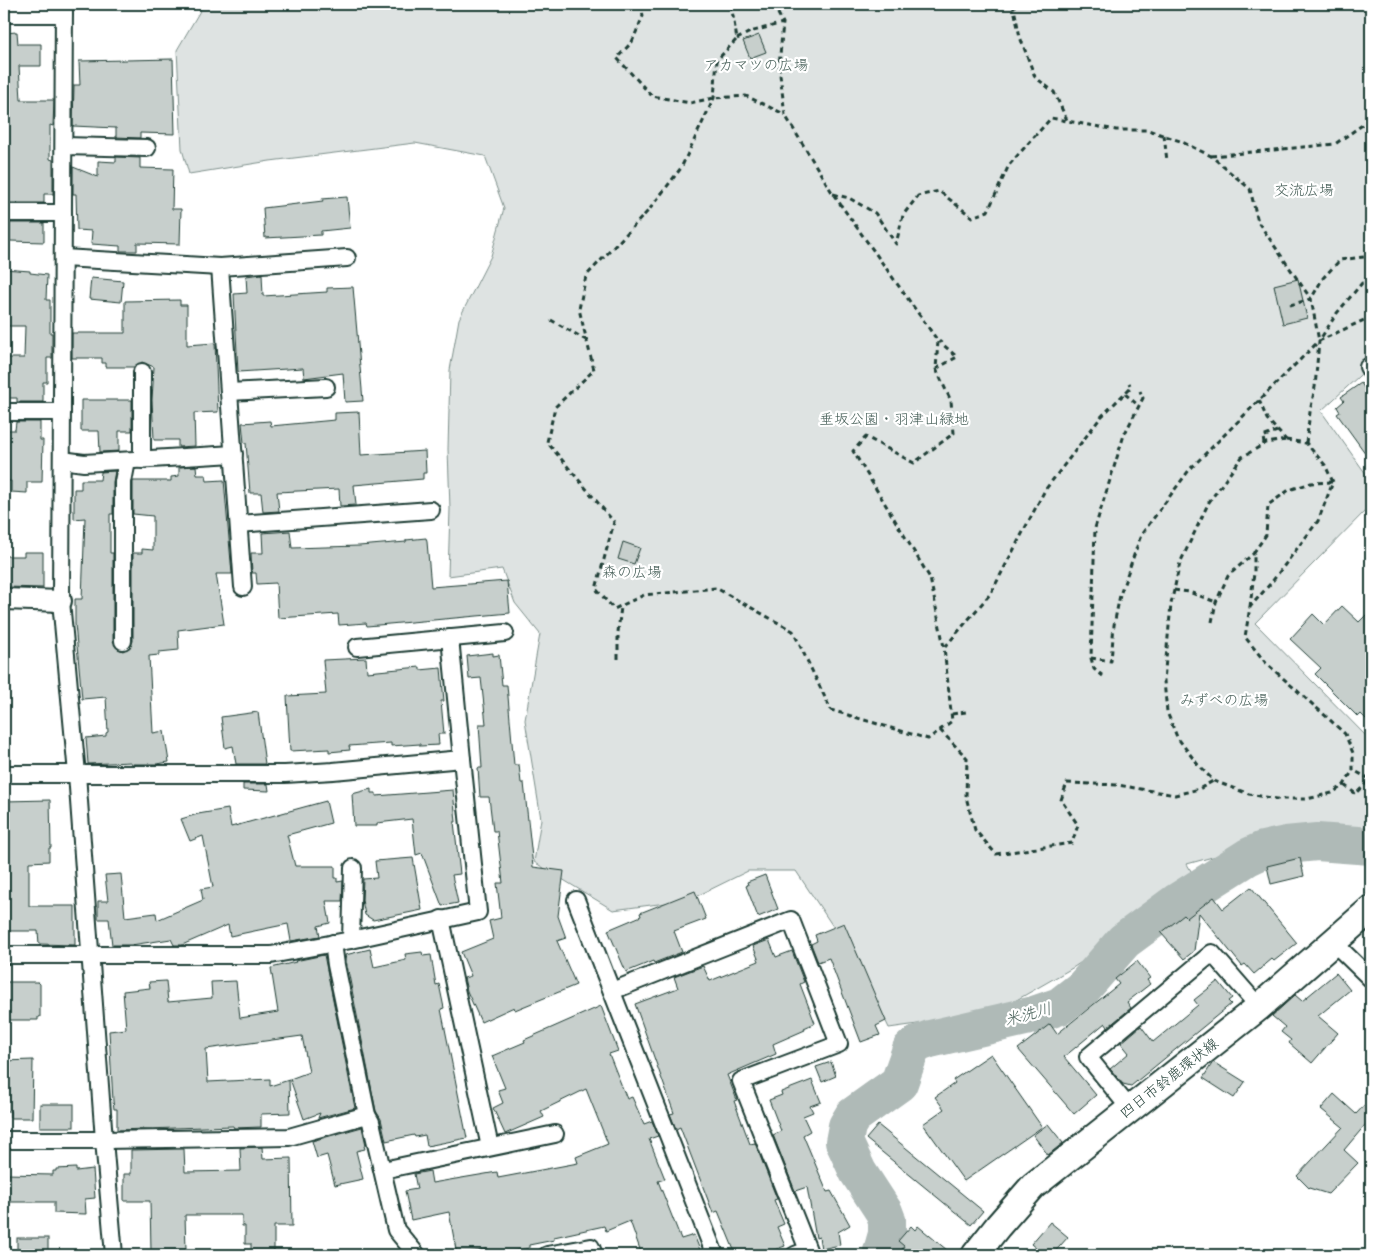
<svg xmlns="http://www.w3.org/2000/svg" width="1375" height="1259" font-family="Sriracha,'Klee One',sans-serif">
<style>
.green{fill:#dee3e2;stroke:#7e908b}
.lines{fill:none;stroke-linecap:round;stroke-linejoin:round}
.river{stroke:#afbab7;stroke-width:38}
.building{fill:#c7cfcc;stroke:#1f3d34}
.minor-casing{stroke:#1f3d34;stroke-width:20}
.tertiary-casing{stroke:#1f3d34;stroke-width:24}
.primary-casing{stroke:#1f3d34;stroke-width:30}
.path{stroke:#1f3d34;stroke-width:3;stroke-dasharray:5 4;stroke-linecap:butt}
.minor{stroke:#fff;stroke-width:16}
.tertiary{stroke:#fff;stroke-width:20}
.primary{stroke:#fff;stroke-width:26}
.labels{text-anchor:middle;dominant-baseline:central;stroke-width:4.5;stroke-linejoin:round;paint-order:stroke}
.park-label{font-size:15px;fill:#455e57;stroke:#fff}
.street-label{font-size:15px;fill:#1f3d34;stroke:#fff}
.water-label{font-size:16px;font-style:italic;fill:#4a625b;stroke:#fff}
</style>
<rect width="100%" height="100%" fill="#fff"/>
<filter id="ink" filterUnits="userSpaceOnUse"><feTurbulence type="fractalNoise" baseFrequency=".02" numOctaves="2"/><feDisplacementMap in="SourceGraphic" scale="10" xChannelSelector="R" yChannelSelector="G"/><feConvolveMatrix kernelMatrix="1 2 1 2 8 2 1 2 1" color-interpolation-filters="sRGB"/></filter>
<g filter="url(#ink)">
<!-- green -->
<path class="green" d="M204,4H1371V365L1321,411L1371,481V505L1255,623L1371,741V832L1260,844L1187,864L1198,883L1074,967L945,1041L932,1022L889,1028L860,967L796,871H748L689,900L613,910L534,862L541,819L525,720L540,634L515,603L502,569L448,576L450,509L448,449L450,370L459,319L491,256L504,208L485,156L415,143L270,161L189,174L182,149L177,50Z"/>
<g class="lines">
<!-- river -->
<path class="river" d="M881,1255L887,1234V1220L884,1212L858,1172L844,1142L847,1126L853,1116L899,1083L911,1049L919,1043L930,1039L1034,1015L1060,1006L1083,988L1124,941L1177,902L1248,857L1263,850L1286,845L1317,842L1371,846"/>
</g>
<!-- building -->
<g class="building">
<path d="M17,32L18,44H41V66H19L21,100H54L53,126L50,125V159L53,160V194H44V203H4V175H7L6,128H4V33Z"/>
<path d="M759,35L766,52L750,58L743,41Z"/>
<path d="M173,59L175,134L140,133V138L116,137V128L73,126L74,85H80L79,61Z"/>
<path d="M116,157L140,158V168L173,169L172,209H181L180,244L137,243V251H120V246L91,244L92,231L77,230L76,194H73V167L98,177V161L116,162Z"/>
<path d="M347,197L350,228L321,231V235L265,238L263,208L323,201L322,199Z"/>
<path d="M10,223H44V242L10,241Z"/>
<path d="M4,269L30,271V273L47,275L46,300H50V333H52V358H47V382H43V402H17V398H4V358H24L25,326H8L7,324L4,323Z"/>
<path d="M262,274L263,296L327,292V288L353,287L363,401L345,402L343,373L304,378L303,368L238,372L234,294L247,293L246,276Z"/>
<path d="M91,278L123,281L121,302L89,299Z"/>
<path d="M1298,279L1307,318L1283,324L1274,285Z"/>
<path d="M180,300V305H187V345L215,343L218,412L194,413L195,446L178,447V440H154L152,400L154,367L142,362L134,367H106V363H102V358H72V333H125V301Z"/>
<path d="M1361,383L1371,398V461L1337,414L1340,412L1337,407L1344,401L1341,397Z"/>
<path d="M81,400H132V431H119V451L100,452L99,431H81Z"/>
<path d="M359,412L361,455L425,451L426,473H423V479L354,485L356,505L340,506L339,489L277,492L279,511L263,512L261,493H250L246,443H244L242,423L270,421L271,426L335,420V413Z"/>
<path d="M16,422H40V440H43L42,482H27V493L11,492V481H4V459H6L4,430H15Z"/>
<path d="M196,466L197,475H206L207,481L224,480L232,574H216L224,624L178,630L179,650L159,652V655L149,656L153,733L164,731L169,762L157,764H131V762L88,764L86,738L106,736V733L108,732L106,697L82,699L75,624V599H82L85,518L74,519V489H81V480H100L101,472L115,471L113,482V514H110V553H113V641L118,649L123,651L131,646L133,641V553H142V549L153,550V516L133,514V481H171V477L179,476V467Z"/>
<path d="M290,531L292,548L359,546L406,542V540L426,538L427,542L431,587L507,581L510,613L367,626L366,623L339,625L338,614L278,618L276,583L257,584L256,573H252L251,553H263L262,533Z"/>
<path d="M623,542L640,548L634,564L618,559Z"/>
<path d="M24,552H43V588L7,587V584H4V556H24Z"/>
<path d="M1342,606L1359,622L1371,610V724L1361,714L1358,717L1315,674L1321,668L1290,639L1313,614L1324,625Z"/>
<path d="M493,653V656L499,655L502,685H507L514,765H519L521,783H524L533,867L564,871L558,916L566,938L557,941L576,985L515,1010L514,1007L481,1022L467,991L464,978L471,976L461,952L493,939L489,921L501,918L497,883H503L497,831H493L489,797H480L478,768H482L479,724H486L481,678L469,679L467,656Z"/>
<path d="M366,658L367,672L420,667V670L441,668L444,701H441L444,734H438L439,745L420,746V744L391,746V743L349,746L350,750L329,752V749L290,751L287,696L326,694L323,660Z"/>
<path d="M258,712L265,764H236L233,746L225,748L221,717Z"/>
<path d="M243,784H268L269,791L243,790Z"/>
<path d="M371,789V793H376V796L453,790L456,822H454L460,874L452,875L458,903L442,906L422,853L416,855L412,819L377,823V826H354L352,794Z"/>
<path d="M50,800L51,848H49V861L29,862V906H75V945L39,944L38,931H4V801Z"/>
<path d="M326,801L331,823L287,835L295,866H335V878H337V882L343,881L342,901H326L330,923L318,926L320,936L291,941L288,924L230,936L228,925L182,945H174L171,939L131,945H112L109,919H98V901H108L105,875L121,874L125,917L156,913L157,920L203,900L201,889L213,887L203,836L190,841L181,819L198,814L228,809L231,827Z"/>
<path d="M413,858L422,910L373,920L365,915L362,900L363,879L377,878L375,861Z"/>
<path d="M1300,858L1304,876L1271,884L1267,866Z"/>
<path d="M765,875L778,909L758,917L746,886L748,885L747,882Z"/>
<path d="M1251,887L1297,943L1274,961L1272,959L1254,974L1245,964L1242,966L1199,913L1194,951L1184,959L1161,933L1184,915L1187,918L1214,897L1223,909Z"/>
<path d="M695,891L706,919L674,931L682,952L654,963L653,961L626,972L608,930L641,916L640,913Z"/>
<path d="M844,923L886,1021L876,1026L880,1035L861,1042L829,958L818,962L811,944L817,941L815,935Z"/>
<path d="M769,940L776,957L792,951L804,982L800,984L815,1023L804,1028L805,1030L773,1044L776,1054L727,1075L737,1100L734,1101L750,1144L755,1143L777,1199L774,1200L784,1224L777,1227L785,1246L766,1253L765,1250L751,1255H736L718,1211L713,1213L680,1127L676,1129L670,1114L674,1113L635,1004L678,988L674,977L703,966L710,981L759,961L753,946Z"/>
<path d="M370,949L374,967L406,960L405,954L422,952L423,956L431,955L436,985L439,984L444,1008L441,1009L467,1138L427,1146L425,1135L415,1137L414,1135L386,1141L381,1119L376,1111L345,955Z"/>
<path d="M324,955L355,1108L318,1118L320,1113L304,1119L290,1079L309,1072L302,1036L206,1049L208,1082L270,1079V1086L289,1080L290,1113L261,1114V1127L234,1128L233,1126L117,1130V1109H114L113,1101L109,1031L126,1029L123,991L150,988L149,982L166,981L168,1002L212,998L211,982L236,981L240,1018L278,1012L271,968L296,962L295,961Z"/>
<path d="M1137,961L1150,978L1147,980L1150,984L1127,1002L1131,1008L1108,1027L1105,1023L1064,1057L1096,1095L1074,1114L1018,1049L1050,1024L1057,1034L1119,984L1115,979Z"/>
<path d="M1336,973L1350,990L1318,1016L1338,1033L1312,1063L1289,1043L1291,1040L1281,1032L1285,1027L1272,1016L1295,995L1302,1001Z"/>
<path d="M1218,981L1232,998L1228,1001L1231,1004L1131,1086L1123,1084L1110,1069L1129,1053L1121,1043L1141,1026L1153,1042L1198,1005L1194,1000Z"/>
<path d="M4,982H38L40,984V1017H38V1020H4Z"/>
<path d="M601,1006L618,1051L609,1054L627,1099L632,1097L644,1124L652,1121L658,1136L649,1139L665,1179L658,1181L681,1239L694,1235L702,1255H642L630,1221L606,1231L604,1226L554,1237V1240L529,1245V1248L494,1255H488L487,1249L457,1255L449,1212L411,1220L405,1191L417,1189L414,1174L430,1171L432,1183L497,1172L498,1178L578,1163L576,1157L608,1144L586,1089L541,1111L544,1117L505,1134L493,1108L503,1103L498,1090L505,1088L492,1056L525,1042L524,1040Z"/>
<path d="M991,1054L1042,1127L964,1181L923,1124L944,1109L935,1097L955,1083L953,1080Z"/>
<path d="M33,1060L32,1118H10V1111H4V1061Z"/>
<path d="M831,1062L836,1076L822,1082L816,1067Z"/>
<path d="M1213,1062L1245,1082L1234,1098L1203,1078Z"/>
<path d="M812,1080L821,1102L810,1106L813,1112L803,1116L810,1131L803,1135L827,1192L831,1191L850,1225L838,1232L840,1245L821,1249L819,1237L816,1238L807,1187L795,1191L773,1135L781,1131L769,1100L782,1095L781,1092Z"/>
<path d="M1334,1094L1356,1114L1371,1098V1118L1344,1150L1358,1163L1328,1194L1309,1188L1297,1176L1343,1127L1321,1109Z"/>
<rect x="40" y="1104" width="34" height="23"/>
<path d="M1048,1124L1063,1143L1048,1155L1033,1135Z"/>
<path d="M878,1125L983,1211L971,1225L866,1139Z"/>
<path d="M362,1127L366,1145L364,1146L365,1149L356,1151L363,1179L335,1185L327,1155L317,1158L312,1141Z"/>
<path d="M262,1147L263,1159L291,1158L292,1226H274V1255H251V1244H245V1226H242V1215H185L186,1250L151,1251L150,1201H124V1174H131V1150L184,1149L185,1172L241,1171L240,1148Z"/>
<path d="M76,1168V1171L93,1169L95,1198L85,1199L86,1214L54,1213V1202H5V1174L53,1175V1171H56V1169Z"/>
<path d="M1050,1222L1068,1237L1052,1255H1044L1031,1244Z"/>
<path d="M911,1226L915,1230L918,1226L953,1255H899L904,1246L898,1241Z"/>
<rect x="17" y="1238" width="31" height="17"/>
</g>
<g class="lines">
<!-- minor casing -->
<g class="minor-casing">
<g id="minor">
<path d="M64,4L61,601L77,774L104,1140L114,1255"/>
<path d="M4,14H64"/>
<path d="M64,146L147,148"/>
<path d="M4,213H63"/>
<path d="M63,258L220,267L347,258"/>
<path d="M220,267L243,587"/>
<path d="M1368,367L1371,371"/>
<path d="M229,392L326,387"/>
<path d="M4,412H62"/>
<path d="M62,460L84,463L234,454"/>
<path d="M142,460V372"/>
<path d="M239,524L431,510"/>
<path d="M450,638L462,759"/>
<path d="M123,641V482L127,461"/>
<path d="M357,647L505,633"/>
<path d="M4,774H285L333,771L462,759L478,912L351,940L271,955H4"/>
<path d="M576,900L715,1255"/>
<path d="M441,919L490,1147"/>
<path d="M351,940L353,868"/>
<path d="M1333,942L1371,979"/>
<path d="M333,943L336,965L367,1115L371,1122L396,1230L417,1255"/>
<path d="M612,991L791,920L839,1044L741,1081L808,1250L795,1255"/>
<path d="M1130,1109L1088,1057L1212,953L1259,1007"/>
<path d="M4,1140H104L289,1137L367,1115"/>
<path d="M383,1170L555,1134"/>
<path d="M547,1255L591,1247L594,1255"/>
</g>
</g>
<!-- tertiary casing -->
<g class="tertiary-casing">
<path id="tertiary" d="M4,599L61,601"/>
</g>
<!-- primary casing -->
<g class="primary-casing">
<path id="primary" d="M975,1255L998,1226L1033,1186L1259,1007L1371,909"/>
</g>
<!-- path -->
<g class="path">
<path d="M641,4L643,16L632,42L617,58L652,96L690,103L714,98L746,96L784,114"/>
<path d="M1013,4L1020,37L1035,77L1054,92L1067,120"/>
<path d="M731,5L737,39L717,60L714,98L681,168L649,210L586,276L579,309L594,370L555,407L547,442L614,522L596,589L614,609L644,595L716,588L793,631L831,710L928,739L952,721L944,647L930,578L853,451L866,437L914,463L954,433L951,401L936,369L938,341L833,194L785,115L779,66L783,23L773,4"/>
<path d="M737,39L750,32L783,23"/>
<path d="M1164,135L1167,161"/>
<path d="M1211,156L1335,144L1371,119"/>
<path d="M833,194L849,198L875,213L896,244L903,215L918,196L939,191L972,217L988,211L1009,165L1051,118L1116,130H1148L1180,141L1211,156L1250,189L1258,222L1311,299L1319,341"/>
<path d="M1290,305L1311,299L1323,278L1340,260L1371,256"/>
<path d="M551,320L586,340"/>
<path d="M936,369L957,357L939,341"/>
<path d="M1125,394L1138,405"/>
<path d="M1259,400L1267,419L1286,440"/>
<path d="M1286,440L1306,443L1325,465L1333,482L1318,521L1271,583L1250,607L1245,637L1266,663L1329,719L1345,734L1353,753V770L1344,785L1332,793L1307,799H1277L1249,794L1214,781L1198,765L1177,737L1167,712L1164,681L1171,604L1180,563L1209,502L1242,457L1266,443Z"/>
<path d="M1306,443L1310,412L1315,387L1319,341L1337,313L1362,283L1371,282"/>
<path d="M1264,444L1263,437L1277,431"/>
<path d="M1174,590L1189,592L1216,602"/>
<path d="M1250,607L1254,573V552L1266,535L1268,505L1289,490L1311,483L1333,482"/>
<path d="M1212,622L1216,602L1228,576L1254,553"/>
<path d="M945,647L991,593L1045,490L1101,417L1131,387L1129,383"/>
<path d="M1091,658L1111,661L1114,625L1120,595L1141,535L1190,469L1319,341L1364,320H1371"/>
<path d="M618,659V632L621,607"/>
<path d="M1103,676L1094,669L1091,658L1095,528L1124,435L1143,398L1140,391"/>
<path d="M952,714L966,712"/>
<path d="M940,730L967,758L966,797L975,830L996,854L1072,843L1078,825L1061,800L1067,783L1118,785L1175,795L1199,789L1213,781"/>
<path d="M1344,785L1356,794L1370,779L1353,770"/>
</g>
<!-- minor -->
<use href="#minor" class="minor"/>
<!-- tertiary -->
<use href="#tertiary" class="tertiary"/>
<!-- primary -->
<use href="#primary" class="primary"/>
</g>
</g>
<g class="labels">
<!-- park labels -->
<g class="park-label">
<text x="756" y="65">アカマツの広場</text>
<text x="1304" y="190">交流広場</text>
<text x="894" y="419">垂坂公園・羽津山緑地</text>
<text x="632" y="572">森の広場</text>
<text x="1224" y="700">みずべの広場</text>
</g>
<!-- street labels -->
<g class="street-label">
<text transform="translate(1169 1078) rotate(-38)">四日市鈴鹿環状線</text>
</g>
<!-- water labels -->
<g class="water-label">
<text transform="translate(1028 1014) rotate(-15)">米洗川</text>
</g>
</g>
<!-- margin -->
<rect width="1375" height="1259" fill="none" stroke="#fff" stroke-width="20"/>
<rect x="10" y="10" width="1355" height="1239" fill="none" stroke="#1f3d34" stroke-width="2" filter="url(#ink)"/>
</svg>
